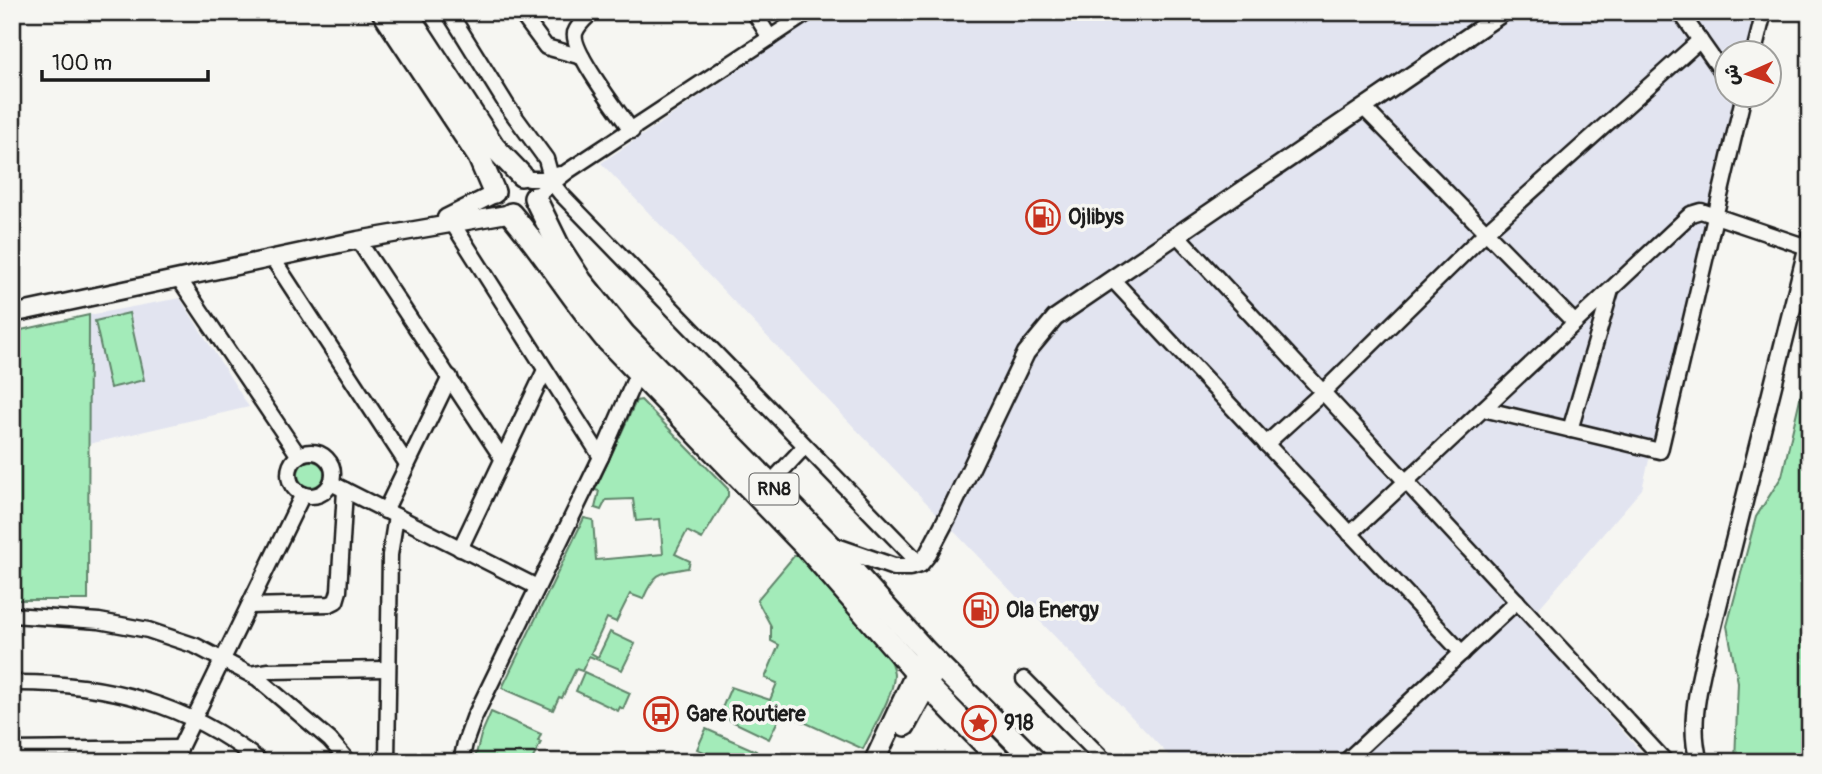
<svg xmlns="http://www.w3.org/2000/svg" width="1822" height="774" font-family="Pangolin,'Playpen Sans Arabic',sans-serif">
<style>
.built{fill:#e2e4f0}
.green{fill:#a3ebb9;stroke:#60846a;stroke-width:2}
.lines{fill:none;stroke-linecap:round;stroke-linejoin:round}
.minor-casing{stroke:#1c1c1c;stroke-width:19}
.tertiary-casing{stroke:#1c1c1c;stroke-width:21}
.secondary-casing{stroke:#1c1c1c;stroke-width:24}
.primary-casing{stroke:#1c1c1c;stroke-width:26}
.minor{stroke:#f6f6f2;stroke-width:14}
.tertiary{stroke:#f6f6f2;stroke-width:16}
.secondary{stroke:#f6f6f2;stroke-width:19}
.primary{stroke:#f6f6f2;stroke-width:21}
.labels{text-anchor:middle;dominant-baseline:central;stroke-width:7;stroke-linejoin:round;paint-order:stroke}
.shield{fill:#f6f6f2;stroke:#5d5d5c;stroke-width:2}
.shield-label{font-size:19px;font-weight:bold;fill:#1c1c1c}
.poi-label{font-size:21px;font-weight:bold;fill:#1c1c1c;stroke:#f6f6f2;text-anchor:start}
</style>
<rect width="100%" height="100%" fill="#f6f6f2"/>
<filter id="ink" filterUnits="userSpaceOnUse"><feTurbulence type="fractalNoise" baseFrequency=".0143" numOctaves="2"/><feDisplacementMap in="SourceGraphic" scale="14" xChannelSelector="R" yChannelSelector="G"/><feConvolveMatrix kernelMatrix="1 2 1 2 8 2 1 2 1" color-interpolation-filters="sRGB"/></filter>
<g filter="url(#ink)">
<!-- built -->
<g class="built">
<path d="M824,12H1757L1747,52H1728V94L1737,95L1642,489L1526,623L1650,762H1175L601,163Z"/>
<path d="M180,298L249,407L89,444V315Z"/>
</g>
<!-- green -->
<g class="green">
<path d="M129,313L144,380L110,388L95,321Z"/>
<path d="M89,315L88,600H12V332Z"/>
<path d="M1810,366V762H1735L1738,682L1727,626L1756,517L1782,476L1807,368Z"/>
<path d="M641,400L728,489V496L702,539L687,531L675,554L690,561L688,568C658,573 655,572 643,599L630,594L616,622L607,618L591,653L598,657L610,632L635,644L622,670L589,656L582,671L576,669L562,698L559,697L553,710L502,688L584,518L593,520L596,560L663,554L660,519L636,521L633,499L606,500L601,510L595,508L599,491L595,490L636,401Z"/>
<circle cx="311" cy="474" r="13"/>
<path d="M794,556H798L889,658C891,663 894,669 894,675C894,695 872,730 863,749L782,712L769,739L719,715L731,687L770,700L777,683L765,678L779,645L771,641V626L757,600Z"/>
<path d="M584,672L630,693L623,709L620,707L618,711L576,691Z"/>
<path d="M491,712L541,734L538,741L541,742L531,762H474L481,735Z"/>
<path d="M706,729L756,751L750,762H727L697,749Z"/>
</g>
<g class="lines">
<!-- minor casing -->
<g class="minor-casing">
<g id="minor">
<path d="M449,12L508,107L546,159L553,184L561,194L920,564"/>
<path d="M520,12L546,47L582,57"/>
<path d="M592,12C586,18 578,24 575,33C571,51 620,114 632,131"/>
<path d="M754,12L770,38"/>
<path d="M1680,12L1728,80"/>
<path d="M1754,52L1764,12"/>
<path d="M1364,108L1575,323"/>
<path d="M529,179H542L560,174"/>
<path d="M535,197L568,171L809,12"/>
<path d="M453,224L601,457"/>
<path d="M1177,235L1666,762"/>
<path d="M358,240L502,458"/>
<path d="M273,259L407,464"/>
<path d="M1112,279L1462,653"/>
<path d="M180,280L299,456"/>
<path d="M1483,409L1660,451L1744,94"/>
<path d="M1570,430L1611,290"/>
<path d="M1266,444L1323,392L1485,233L1700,40"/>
<circle cx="311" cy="474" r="22"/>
<path d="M331,483L537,587"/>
<path d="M764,490L805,446"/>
<path d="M385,511L450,377"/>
<path d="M1350,534L1691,214L1701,211L1807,247"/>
<path d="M460,549L545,370"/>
<path d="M249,606L330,604L336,601L339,591L345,490"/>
<path d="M12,615L99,621L148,630L196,646L257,678L330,740L349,762"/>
<path d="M250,674L269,671L387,669"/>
<path d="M1024,679L1106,762"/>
<path d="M12,683C105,682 187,703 261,762"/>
<path d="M12,750L180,748"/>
<path d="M173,762L303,494"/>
<path d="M387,762L390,555L396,516"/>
<path d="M461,762L465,743L474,718L601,457L638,372"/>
<path d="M1345,762L1517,601"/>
</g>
</g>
<!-- tertiary casing -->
<g class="tertiary-casing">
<g id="tertiary">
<path d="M446,218L494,194"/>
<path d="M12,314L358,240L507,214"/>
<path d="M831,545L894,567H910L920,564L928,554L948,516L1026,353L1055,318L1504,12"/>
<path d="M1699,762C1690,730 1696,698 1703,666L1810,237"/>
</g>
</g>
<!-- secondary casing -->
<g class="secondary-casing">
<g id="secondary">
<path d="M905,726L938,665"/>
<path d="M874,762L922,660"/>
</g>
</g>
<!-- primary casing -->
<g class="primary-casing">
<g id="primary">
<path d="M383,12L479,157L494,192"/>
<path d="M406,12L494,147L521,175"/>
<path d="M535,198L559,247L581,281L624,334L829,544L926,652L1036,762"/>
<path d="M511,214C545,254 572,298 605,338L810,551L926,684L1002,762"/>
</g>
</g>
<!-- minor -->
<use href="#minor" class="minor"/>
<!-- tertiary -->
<use href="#tertiary" class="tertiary"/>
<!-- secondary -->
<use href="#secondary" class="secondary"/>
<!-- primary -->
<use href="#primary" class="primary"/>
</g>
</g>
<!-- icons -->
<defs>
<g id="fuel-ring" transform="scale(1.75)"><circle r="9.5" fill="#f6f6f2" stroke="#c8321e" stroke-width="1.5"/><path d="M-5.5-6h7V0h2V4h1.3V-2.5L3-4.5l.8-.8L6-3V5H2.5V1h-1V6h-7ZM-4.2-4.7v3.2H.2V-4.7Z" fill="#c8321e"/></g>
<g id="bus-ring" transform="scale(1.75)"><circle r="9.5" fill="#f6f6f2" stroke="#c8321e" stroke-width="1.5"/><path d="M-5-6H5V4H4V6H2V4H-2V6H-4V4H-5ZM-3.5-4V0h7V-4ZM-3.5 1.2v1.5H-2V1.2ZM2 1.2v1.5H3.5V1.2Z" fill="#c8321e"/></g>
<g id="sight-ring" transform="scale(1.75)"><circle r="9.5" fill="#f6f6f2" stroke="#c8321e" stroke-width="1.5"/><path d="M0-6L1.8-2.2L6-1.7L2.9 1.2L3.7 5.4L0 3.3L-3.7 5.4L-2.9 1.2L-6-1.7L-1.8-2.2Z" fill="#c8321e"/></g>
</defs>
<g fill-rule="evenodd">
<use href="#fuel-ring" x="1043" y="217"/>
<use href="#fuel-ring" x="981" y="610"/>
<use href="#bus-ring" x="661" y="714"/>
<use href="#sight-ring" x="979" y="723"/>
</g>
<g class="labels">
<!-- shield labels -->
<rect class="shield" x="749.5" y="473.5" width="49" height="31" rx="5"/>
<g class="shield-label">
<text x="774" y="489">RN8</text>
</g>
<!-- poi labels -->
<g class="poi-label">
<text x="1068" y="217">Ojlibys</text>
<text x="1006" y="610">Ola Energy</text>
<text x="686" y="714">Gare Routiere</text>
<text x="1004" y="723">918</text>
</g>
</g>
<!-- margin -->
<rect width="1822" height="774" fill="none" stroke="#f6f6f2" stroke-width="42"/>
<rect x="21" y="21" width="1780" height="732" fill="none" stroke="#1c1c1c" stroke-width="2.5" filter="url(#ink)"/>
<!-- north arrow -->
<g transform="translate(1748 74) rotate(267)"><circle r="33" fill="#f6f6f2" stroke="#9f9f9c" stroke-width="2"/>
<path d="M0-5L12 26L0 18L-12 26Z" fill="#c8321e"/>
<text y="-10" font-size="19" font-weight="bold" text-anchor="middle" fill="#1c1c1c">ش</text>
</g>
<!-- scale -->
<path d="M42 70v10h166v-10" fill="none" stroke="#1c1c1c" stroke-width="3.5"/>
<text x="52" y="70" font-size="21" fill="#1c1c1c" stroke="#f6f6f2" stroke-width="5" paint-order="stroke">100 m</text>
</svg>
